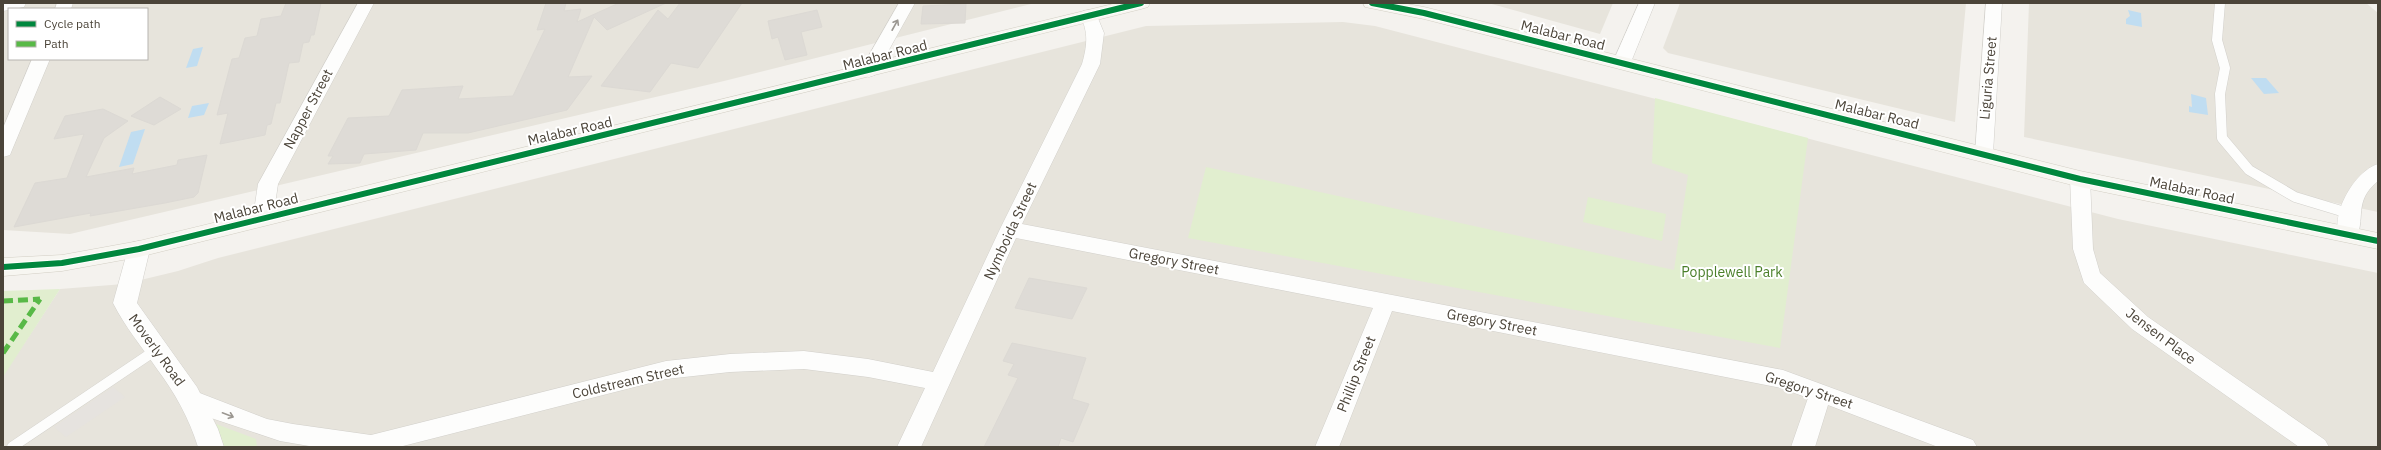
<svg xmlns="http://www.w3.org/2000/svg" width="2381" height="450" font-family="'IBM Plex Sans',sans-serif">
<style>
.residential{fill:#e7e4dc;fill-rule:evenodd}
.green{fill:#e1eecf}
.parking{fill:#e6e3df}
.water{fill:#c0ddf1}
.building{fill:#dedbd6;stroke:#dcd9d4}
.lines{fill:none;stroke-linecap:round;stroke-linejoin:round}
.service-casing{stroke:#d2d0cb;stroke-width:11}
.minor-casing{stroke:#d2d0cb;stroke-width:1}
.tertiary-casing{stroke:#d2d0cb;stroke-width:1}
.secondary-casing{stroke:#d3cfc5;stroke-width:1}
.service{stroke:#fdfdfc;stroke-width:10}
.minor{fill:#fdfdfc;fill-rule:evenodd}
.tertiary{fill:#fdfdfc;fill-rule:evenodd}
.secondary{fill:#f7f6f1;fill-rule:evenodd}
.quiet{stroke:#58b947;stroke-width:5;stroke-dasharray:10 5;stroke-linecap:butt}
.cycleway-casing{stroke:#fff;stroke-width:8}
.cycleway{stroke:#00873e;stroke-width:6}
.oneway{stroke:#9b9791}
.labels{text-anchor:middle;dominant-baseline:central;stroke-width:4;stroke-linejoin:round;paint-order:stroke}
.street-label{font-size:14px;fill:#4b4439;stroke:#fff}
.park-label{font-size:14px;fill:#4a7f2a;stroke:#fff}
</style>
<rect width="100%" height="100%" fill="#f4f2ee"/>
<!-- residential -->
<g class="residential">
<path d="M3,3H1035L724,81L70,234L3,230ZM9,9H147V59H9Z"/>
<path d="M1488,3H1613L1600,34Z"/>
<path d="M1680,3H1966L1955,122L1668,53L1663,48Z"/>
<path d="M2029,3H2366L2378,13V212L2024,137Z"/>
<path d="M1343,22L1375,26L2118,219L2378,273V447H3V376L60,289L124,284L178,271L218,258L1146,26Z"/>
</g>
<!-- green -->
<g class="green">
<path d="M1655,98L1808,138L1780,348L1188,238L1206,167L1674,270L1688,175L1652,163Z"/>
<path d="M1588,197L1666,214L1662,241L1583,222Z"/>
<path d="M60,289L3,377V291Z"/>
<path d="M216,424L256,439L257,447H223Z"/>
</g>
<!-- parking -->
<path class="parking" d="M113,387L125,397L66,437L54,427Z"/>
<!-- water -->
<g class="water">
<path d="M2128,10L2141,13L2142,27L2126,24V19L2130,16Z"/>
<path d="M203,47L197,66L186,68L193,49Z"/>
<path d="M2251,78H2266L2279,93L2264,94Z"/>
<path d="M2191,94L2206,98L2208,115L2189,112V106L2192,107Z"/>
<path d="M209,103L204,115L188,118L192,106Z"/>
<path d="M145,129L133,164L119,167L131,132Z"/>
</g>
<!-- building -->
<g class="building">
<path d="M286,3H321L314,35H311L309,42L303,43L299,62L289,63L280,103H276L271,124L267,125L265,135L220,144L228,113L217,115L232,59L239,58L245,38L257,36L261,19L281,16Z"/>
<path d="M546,3H566L564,11L581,9L577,22L619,3H666L607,30L594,17L568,77L592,76L567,110L468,133H423L416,150L364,154L360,163L328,164L333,156H328L348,118L389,116L402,90L463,86L458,99L513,96L545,29L537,30Z"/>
<path d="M680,3H742L698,68L671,63L650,92L601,86L658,10L668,19Z"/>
<path d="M966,4L965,23L921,24L923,6Z"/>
<path d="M817,10L822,27L801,32L807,55L785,60L778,37L772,39L768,21Z"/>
<path d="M160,97L181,109L154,125L131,116Z"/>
<path d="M103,109L128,121L104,138L86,177L134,168L132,174L177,165L178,160L207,155L198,193L194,197L165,203L90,216L91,213L14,227L35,183L67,178L84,134L54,139L65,116Z"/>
<path d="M1029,278L1087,288L1072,319L1015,308Z"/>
<path d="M1012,343L1086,358L1072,399L1089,404L1073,442L1061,438L1058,447H984L1018,378L1008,375L1014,364L1003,361Z"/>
</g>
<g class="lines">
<!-- service casing -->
<g class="service-casing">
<g id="service">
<path d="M2220,3L2217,40L2225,68L2220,94L2222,138L2249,170L2295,197L2348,213"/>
<path d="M12,447L156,350"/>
</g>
</g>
<!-- minor casing -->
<g class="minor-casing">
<g id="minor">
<path d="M3,3H26L24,7L3,11Z"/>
<path d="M57,3H73L71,9H55Z"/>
<path d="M358,3H374L278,184L273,218L270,223L263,225L256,223L253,218L258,184Z"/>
<path d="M899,3H915L875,75L869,77L863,75L860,71Z"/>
<path d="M1639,3H1655L1631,62L1628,66L1622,68L1616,66L1613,62Z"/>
<path d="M1986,3H2002L1993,153L1991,158L1984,160L1977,158L1975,153Z"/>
<path d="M1089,10L1095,11L1104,33L1100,64L1022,224L1783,370L1973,440L1977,447H1938L1828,405L1815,447H1791L1808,398L1781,388L1392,311L1339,447H1315L1373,308L1016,238L921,447H897L925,388L868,377L804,369L730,372L666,379L399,447H315L280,441L208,417L184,406L181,399L184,392L192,390L267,419L293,424L371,435L666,361L730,354L804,351L868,359L933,372L1000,229L1082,64C1087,46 1089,33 1080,15L1083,11Z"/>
<path d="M32,59H50L12,150L10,155L3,157V128Z"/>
<path d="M2378,164V181C2352,202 2367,220 2355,240L2348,242L2341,240C2328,217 2354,171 2378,164Z"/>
<path d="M2080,172L2087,174L2090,179L2093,249L2100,273L2148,317L2325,440L2329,447H2299L2132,329L2084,283L2073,249L2070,179L2073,174Z"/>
</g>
</g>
<!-- tertiary casing -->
<g class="tertiary-casing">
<path id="tertiary" d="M139,241L147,243L150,249L137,303L197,387L218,429L224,447H198C189,418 175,393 157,369C142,347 125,327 113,303L128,249L131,243Z"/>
</g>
<!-- secondary casing -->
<g class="secondary-casing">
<g id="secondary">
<path d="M1117,3H1150L1148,7L1141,9L139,257L62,271L3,276V258L62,255L139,241Z"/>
<path d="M1363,3H1402L1424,7L2080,171L2378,233V249L2080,187L1424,19L1365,7Z"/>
</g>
</g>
<!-- service -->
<use href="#service" class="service"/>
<!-- minor -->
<use href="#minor" class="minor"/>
<!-- tertiary -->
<use href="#tertiary" class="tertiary"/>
<!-- secondary -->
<use href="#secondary" class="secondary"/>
<!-- quiet -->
<g class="quiet">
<path d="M3,301L40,299"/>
<path d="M3,353L40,299"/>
</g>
<!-- cycleway casing -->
<g class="cycleway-casing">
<g id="cycleway">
<path d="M1372,3L1424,13L2080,179L2378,241"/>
<path d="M3,267L62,263L139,249L1141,3"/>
</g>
</g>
<!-- cycleway -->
<use href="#cycleway" class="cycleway"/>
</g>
<!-- one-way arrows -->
<defs><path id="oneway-shaft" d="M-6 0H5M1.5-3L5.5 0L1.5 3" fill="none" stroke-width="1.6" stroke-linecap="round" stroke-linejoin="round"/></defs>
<g class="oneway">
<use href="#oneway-shaft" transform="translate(895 25) rotate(-61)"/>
<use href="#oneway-shaft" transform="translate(228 415) rotate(21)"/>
</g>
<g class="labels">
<!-- street labels -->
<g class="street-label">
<text transform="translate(1563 35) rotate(14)">Malabar Road</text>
<text transform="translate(885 55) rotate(-14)">Malabar Road</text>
<text transform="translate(1988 78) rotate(-85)">Liguria Street</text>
<text transform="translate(308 109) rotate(-62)">Napper Street</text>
<text transform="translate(1877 114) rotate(14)">Malabar Road</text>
<text transform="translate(570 131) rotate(-13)">Malabar Road</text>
<text transform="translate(2192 190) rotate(12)">Malabar Road</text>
<text transform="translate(256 208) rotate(-14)">Malabar Road</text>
<text transform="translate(1010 231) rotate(-65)">Nymboida Street</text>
<text transform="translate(1174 261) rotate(11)">Gregory Street</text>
<text transform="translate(1492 322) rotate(11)">Gregory Street</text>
<text transform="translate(2161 336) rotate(37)">Jensen Place</text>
<text transform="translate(157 350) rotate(54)">Moverly Road</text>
<text transform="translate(1356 374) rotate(-68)">Phillip Street</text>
<text transform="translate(628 381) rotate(-13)">Coldstream Street</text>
<text transform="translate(1809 390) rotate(18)">Gregory Street</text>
</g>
<!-- park labels -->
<g class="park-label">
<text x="1732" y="272">Popplewell Park</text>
</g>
</g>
<!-- border -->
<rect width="2381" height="450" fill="none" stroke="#4b4439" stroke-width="8"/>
<!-- legend -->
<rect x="8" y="8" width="140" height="52" fill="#ffffff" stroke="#b7b4b0"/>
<rect x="16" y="21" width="20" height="6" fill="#00873e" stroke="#b7b4b0"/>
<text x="44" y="28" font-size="12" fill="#4b4439">Cycle path</text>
<rect x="16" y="41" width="20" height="6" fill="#58b947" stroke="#b7b4b0"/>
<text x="44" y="48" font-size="12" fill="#4b4439">Path</text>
</svg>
